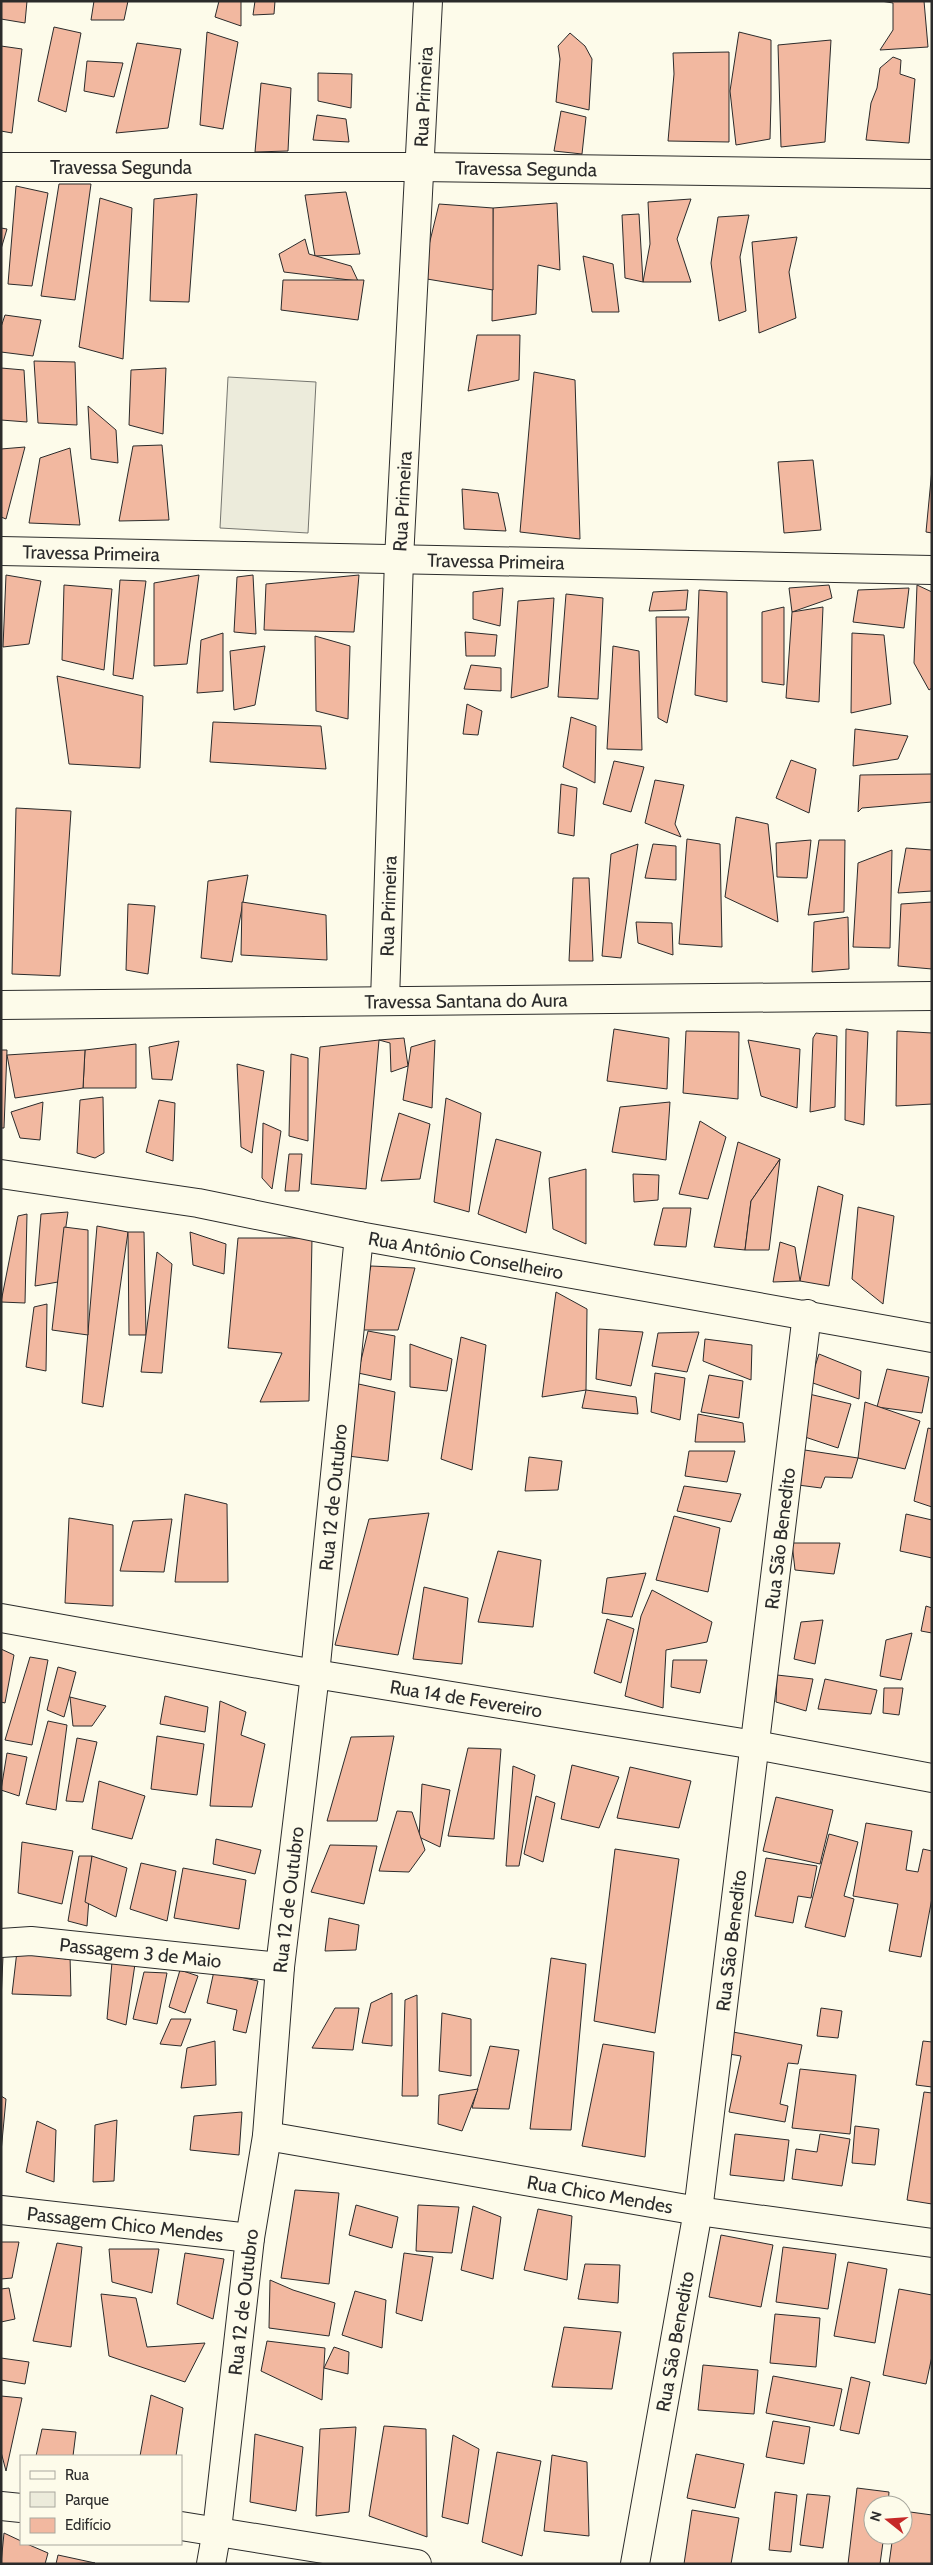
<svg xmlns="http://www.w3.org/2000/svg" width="933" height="2565" font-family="Cabin,sans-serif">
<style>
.green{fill:#ecebdb;stroke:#74746e}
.building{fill:#f2b8a0;stroke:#2b2b2b}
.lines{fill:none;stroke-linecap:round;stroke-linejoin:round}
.street-casing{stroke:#2b2b2b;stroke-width:30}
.secondary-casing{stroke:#2b2b2b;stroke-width:30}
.street{stroke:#fdfbea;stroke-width:28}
.secondary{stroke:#fdfbea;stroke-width:28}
.labels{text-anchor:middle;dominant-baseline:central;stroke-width:4;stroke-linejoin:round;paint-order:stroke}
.street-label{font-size:19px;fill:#2b2b2b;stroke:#fdfbea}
</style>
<rect width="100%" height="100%" fill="#fdfbea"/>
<!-- green -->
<path class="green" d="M228,377L316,382L308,533L220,528Z"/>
<!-- building -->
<g class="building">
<path d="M1,1H27L25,23L1,19Z"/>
<path d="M94,1H128L124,20H91Z"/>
<path d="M219,1H241V26L215,17Z"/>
<path d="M255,1H275L274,14L253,15Z"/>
<path d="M881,1H924L928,47L880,50L893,30V3Z"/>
<path d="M54,27L81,33L66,112L38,101Z"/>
<path d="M207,32L238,42L223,129L200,125Z"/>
<path d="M739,32L771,40V100L770,139L736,145L730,91Z"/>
<path d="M570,33L585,46L592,59L589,110L556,102L560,59L558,46Z"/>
<path d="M831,40L825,142L781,147L778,45Z"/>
<path d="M137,43L181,49L168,128L116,133Z"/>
<path d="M1,46L22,49L12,133L1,131Z"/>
<path d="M729,52V142L668,141L674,74L673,53Z"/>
<path d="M893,57L901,60L900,74L915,79L909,143L866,140L871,103L877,88L880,68Z"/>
<path d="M87,61L123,63L114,97L84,91Z"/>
<path d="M318,73L352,74L351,108L318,101Z"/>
<path d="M261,83L291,88L288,151L255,152Z"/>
<path d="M561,111L586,117L582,154L554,151Z"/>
<path d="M317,115L346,119L349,142L313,140Z"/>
<path d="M59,184H91L75,300L41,296Z"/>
<path d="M16,186L48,193L32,286L8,284Z"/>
<path d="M346,192L360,254L315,256L305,195Z"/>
<path d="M197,194L189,302L150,301L154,199Z"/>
<path d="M100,198L132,208L123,359L79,347Z"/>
<path d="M691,199L677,239L691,282H643L650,244L648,202Z"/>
<path d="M557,203L560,270L538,265L536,314L492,321L493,208Z"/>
<path d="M439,204L493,208V290L421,278Z"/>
<path d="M639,214L643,282L625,278L622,215Z"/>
<path d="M749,215L740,257L746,311L719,321L711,263L718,217Z"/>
<path d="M1,228L7,229L1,249Z"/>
<path d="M797,237L789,272L796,318L759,333L752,242Z"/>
<path d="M305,239L309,254L351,266L358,281L284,272L279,254Z"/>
<path d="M583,256L613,264L619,312H592Z"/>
<path d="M283,280H364L358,320L281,310Z"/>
<path d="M5,315L41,320L33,356L1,352V327Z"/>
<path d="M477,335H520L519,380L468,391Z"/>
<path d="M34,361L75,362L77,425L38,423Z"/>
<path d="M1,368L24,370L27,422L1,420Z"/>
<path d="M166,368L163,434L129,425L131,370Z"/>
<path d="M534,372L575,380L580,539L520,532Z"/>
<path d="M88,406L116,430L118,463L91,459Z"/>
<path d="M162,445L169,520L119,521L133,446Z"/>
<path d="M25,447L6,519L1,517V449Z"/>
<path d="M70,448L80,525L29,523L40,458Z"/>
<path d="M813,460L821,530L784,533L778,462Z"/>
<path d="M932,469V533L926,532Z"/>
<path d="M462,489L498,493L506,531L464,529Z"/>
<path d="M6,575L41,581L29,644L3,647Z"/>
<path d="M199,575L187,664L154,666V583Z"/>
<path d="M253,575L256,634L234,632L237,577Z"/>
<path d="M359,575L354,632L264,630L266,584Z"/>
<path d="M120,580L146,581L133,679L113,675Z"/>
<path d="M64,585L112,589L104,670L62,660Z"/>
<path d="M829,585L832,598L792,612L789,588Z"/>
<path d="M917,585L932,592V688L929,690L914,663Z"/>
<path d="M503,588L500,626L473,619V592Z"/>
<path d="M909,588L904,628L853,622L858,590Z"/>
<path d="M688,590L686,610L649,611L653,592Z"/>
<path d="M699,590L727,592V702L695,695Z"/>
<path d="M566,594L603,598L598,699L558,697Z"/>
<path d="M554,598L548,687L511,698L518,601Z"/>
<path d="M784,607V685L762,682V612Z"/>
<path d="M823,607L819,702L786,698L792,612Z"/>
<path d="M656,617H689L667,723L658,718Z"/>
<path d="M465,632L497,635L495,656H466Z"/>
<path d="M223,633V691L197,693L201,640Z"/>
<path d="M852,633L884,635L891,704L851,713Z"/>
<path d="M315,636L350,646L348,719L316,711Z"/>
<path d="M265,646L255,705L234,710L230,651Z"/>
<path d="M613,646L639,651L642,750L607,749Z"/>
<path d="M471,665L501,668V691L464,689Z"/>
<path d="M57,676L143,696L140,768L69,764Z"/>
<path d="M467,704L482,711L478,735L463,734Z"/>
<path d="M571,717L596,726L595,783L563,767Z"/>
<path d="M213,722L321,726L326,769L210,762Z"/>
<path d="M855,729L908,736L898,759L853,766Z"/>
<path d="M791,760L816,769L809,813L776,798Z"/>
<path d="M614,761L644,767L631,812L603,804Z"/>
<path d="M932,774V802L862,808L858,812L860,775Z"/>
<path d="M655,780L684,785L675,824L681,837L645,823Z"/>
<path d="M561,784L577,788L574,836L558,833Z"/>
<path d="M16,808L71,811L60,976L12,974Z"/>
<path d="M736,817L768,824L778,922L725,897Z"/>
<path d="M687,839L720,844L722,947L679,944Z"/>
<path d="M811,840L807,878L777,877L776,843Z"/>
<path d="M819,840H845L844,912L808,915Z"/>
<path d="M638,844L621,958L602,956L611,854Z"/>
<path d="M653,844L676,846V880L645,878Z"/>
<path d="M906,848L932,850V891L898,893Z"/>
<path d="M892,850L890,948L853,947L858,863Z"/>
<path d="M248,875L232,962L201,958L208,881Z"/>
<path d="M573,878H589L593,961H569Z"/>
<path d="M242,902L326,915L327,960L241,955Z"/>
<path d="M932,902V969L898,966L901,904Z"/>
<path d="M128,904L155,906L148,974L126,970Z"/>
<path d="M848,917L849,969L812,972L814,922Z"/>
<path d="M636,922L672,923L673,955L638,943Z"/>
<path d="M614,1029L669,1038L667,1089L607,1081Z"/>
<path d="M846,1029L868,1032L864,1125L845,1120Z"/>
<path d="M686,1031L739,1032L738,1099L683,1093Z"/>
<path d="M897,1031L932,1033V1104L896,1106Z"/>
<path d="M816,1033L837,1036L835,1107L810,1112L813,1038Z"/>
<path d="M404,1038L408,1066L391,1072L390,1043L379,1040Z"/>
<path d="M379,1040L366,1189L311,1184L320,1047Z"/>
<path d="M435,1040L432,1108L403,1100L411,1047Z"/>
<path d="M748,1040L800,1049L797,1108L761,1096Z"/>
<path d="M179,1041L172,1080L152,1079L149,1047Z"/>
<path d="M136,1044V1088H83L85,1050Z"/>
<path d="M1,1050H7L4,1128H1Z"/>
<path d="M85,1050L83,1088L15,1098L7,1055Z"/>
<path d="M291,1054L308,1058V1141L289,1136Z"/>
<path d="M237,1064L264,1071L252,1153L241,1147Z"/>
<path d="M103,1097L104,1153L95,1158L77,1153L80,1100Z"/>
<path d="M446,1098L481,1113L469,1212L434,1202Z"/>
<path d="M159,1100L175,1103L173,1161L146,1152Z"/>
<path d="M43,1102L40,1140L20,1138L11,1112Z"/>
<path d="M670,1102L666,1160L612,1152L620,1107Z"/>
<path d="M399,1113L430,1124L420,1179L381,1181Z"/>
<path d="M700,1121L726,1137L708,1199L679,1194Z"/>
<path d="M263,1123L281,1131L272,1189L262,1178Z"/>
<path d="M496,1139L541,1152L526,1233L478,1214Z"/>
<path d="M738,1142L780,1159L751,1201L745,1250L714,1247Z"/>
<path d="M289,1154H302L299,1191H285Z"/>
<path d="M780,1159L769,1250H745L751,1201Z"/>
<path d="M586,1169V1244L553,1229L549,1178Z"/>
<path d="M633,1174L659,1175L658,1200L634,1202Z"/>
<path d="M818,1186L843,1195L829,1286L800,1281Z"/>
<path d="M858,1207L894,1216L883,1304L852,1279Z"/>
<path d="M663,1208H691L686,1247L654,1245Z"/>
<path d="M68,1212L58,1282L35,1286L41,1214Z"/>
<path d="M27,1214L25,1303L1,1302L18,1216Z"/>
<path d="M97,1226L128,1232L103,1407L82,1403Z"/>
<path d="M64,1227L88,1230V1335L52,1330Z"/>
<path d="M128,1232H144L146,1335H129Z"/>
<path d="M190,1232L226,1244L224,1274L193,1265Z"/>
<path d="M238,1238H312L309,1401L260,1402L282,1353L228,1348Z"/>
<path d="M780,1242L795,1247L800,1281L773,1282Z"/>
<path d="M157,1252L172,1264L162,1373L141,1372Z"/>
<path d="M371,1266L415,1268L398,1330H353Z"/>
<path d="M556,1292L587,1309L586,1390L542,1397Z"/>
<path d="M47,1304L46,1371L26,1367L34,1307Z"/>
<path d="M599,1329L643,1332L631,1386L596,1379Z"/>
<path d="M368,1331L395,1336L391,1380L358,1373Z"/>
<path d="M699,1332L687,1372L652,1366L658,1333Z"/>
<path d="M461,1337L486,1345L472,1470L441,1459Z"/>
<path d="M705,1339L752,1345L751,1380L703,1361Z"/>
<path d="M410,1344L452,1359L447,1391L410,1387Z"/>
<path d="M819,1354L861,1371L859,1399L810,1382Z"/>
<path d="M887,1369L929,1377L922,1413L877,1407Z"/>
<path d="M655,1373L685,1378L680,1420L651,1412Z"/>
<path d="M709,1375L743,1381L739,1418L701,1412Z"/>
<path d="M354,1383L395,1392L388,1461L348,1456Z"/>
<path d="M586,1390L636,1397L638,1414L582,1408Z"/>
<path d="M809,1394L851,1404L838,1448L799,1435Z"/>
<path d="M865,1402L920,1421L905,1469L858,1458Z"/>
<path d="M698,1414L743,1423L745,1442H695Z"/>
<path d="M928,1428L932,1429V1507L914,1501Z"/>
<path d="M798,1449L858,1458L852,1478L825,1477L821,1488L798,1485Z"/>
<path d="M689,1451H735L727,1482L685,1476Z"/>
<path d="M529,1457L562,1461L558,1490L525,1491Z"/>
<path d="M684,1486L741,1494L731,1522L677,1511Z"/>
<path d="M185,1494L227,1504L228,1582H175Z"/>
<path d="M429,1513L398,1655L335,1645L369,1519Z"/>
<path d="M906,1514L932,1520V1558L900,1551Z"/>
<path d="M674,1516L720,1528L708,1592L656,1580Z"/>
<path d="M69,1518L113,1525V1606L65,1603Z"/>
<path d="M172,1519L164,1572L120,1571L133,1521Z"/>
<path d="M792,1543H840L834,1574L795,1570Z"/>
<path d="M498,1551L541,1560L533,1627L478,1622Z"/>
<path d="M646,1573L632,1617L602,1613L607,1578Z"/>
<path d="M424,1587L468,1598L462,1664L413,1659Z"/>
<path d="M652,1590L712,1622L707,1642L666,1650L663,1708L625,1696L641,1616Z"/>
<path d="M926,1606L932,1608V1633L921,1631Z"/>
<path d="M607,1619L634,1629L621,1683L594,1673Z"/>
<path d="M823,1620L815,1664L794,1659L801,1622Z"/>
<path d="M912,1633L901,1680L880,1676L886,1640Z"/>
<path d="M1,1649L14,1655L5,1703L1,1702Z"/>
<path d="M30,1657L48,1660L32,1745L5,1740Z"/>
<path d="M673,1660H707L700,1693L671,1687Z"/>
<path d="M58,1667L76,1672L64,1717L47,1710Z"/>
<path d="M777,1675L813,1679L806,1711L776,1702Z"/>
<path d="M825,1679L877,1690L871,1714L818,1709Z"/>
<path d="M884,1688H903L899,1715L883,1713Z"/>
<path d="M165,1696L208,1707L205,1732L160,1724Z"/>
<path d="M70,1697L106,1706L92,1726H73Z"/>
<path d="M220,1701L246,1712L241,1735L265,1744L252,1807L210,1806Z"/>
<path d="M48,1721L67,1725L56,1810L26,1804Z"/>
<path d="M157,1736L204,1744L197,1795L151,1789Z"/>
<path d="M394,1736L377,1821H327L351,1737Z"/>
<path d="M77,1738L97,1742L83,1802L66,1801Z"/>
<path d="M468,1748L501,1749L494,1839L448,1836Z"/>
<path d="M7,1753L27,1757L19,1796L1,1790Z"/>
<path d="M572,1765L619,1777L599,1828L561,1819Z"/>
<path d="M513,1766L535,1775L519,1866H506Z"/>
<path d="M630,1767L691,1781L679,1828L617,1818Z"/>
<path d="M99,1781L145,1796L132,1839L92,1829Z"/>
<path d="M422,1784L450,1790L440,1847L419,1837Z"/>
<path d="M536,1796L555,1803L543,1862L524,1854Z"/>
<path d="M776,1797L833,1810L820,1864L763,1851Z"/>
<path d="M397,1811L412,1812L425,1850L409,1872L379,1871Z"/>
<path d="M866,1823L912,1831L906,1870L918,1872L923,1849L932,1851V1898L921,1957L889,1951L898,1904L853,1896Z"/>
<path d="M829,1834L858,1842L844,1896L854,1899L845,1937L805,1927Z"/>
<path d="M216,1839L261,1850L255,1874L213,1864Z"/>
<path d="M22,1842L73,1851L62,1904L18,1893Z"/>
<path d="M330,1845L377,1846L364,1904L311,1892Z"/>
<path d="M615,1849L679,1859L655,2033L594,2021Z"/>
<path d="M79,1856H92L87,1926L68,1921Z"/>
<path d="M92,1856L127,1868L116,1917L85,1902Z"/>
<path d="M766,1858L817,1866L811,1898L798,1896L793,1923L755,1916Z"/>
<path d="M141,1863L176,1871L167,1921L130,1909Z"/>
<path d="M183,1868L246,1880L239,1929L174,1918Z"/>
<path d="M329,1918L359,1925L356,1950L325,1951Z"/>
<path d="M17,1951L66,1959L70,1955L71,1996L12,1994Z"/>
<path d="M1,1956H3L1,2001Z"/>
<path d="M551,1958L586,1964L571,2130L530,2129Z"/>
<path d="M112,1962L135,1964L126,2025L107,2019Z"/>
<path d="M180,1970L198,1976L185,2013L169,2007Z"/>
<path d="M214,1971L258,1981L246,2033L233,2030L237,2010L207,2003Z"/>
<path d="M144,1972L167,1973L157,2024L133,2019Z"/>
<path d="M392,1993V2046L362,2043L371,2003Z"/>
<path d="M417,1995L418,2096H402L405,2000Z"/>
<path d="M335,2008H359L353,2050L312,2048Z"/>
<path d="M821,2008L842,2011L838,2038L817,2036Z"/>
<path d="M442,2013L471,2019V2076L439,2071Z"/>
<path d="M171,2019H191L181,2046L160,2044Z"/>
<path d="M733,2032L802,2045L798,2064L788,2063L780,2104L788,2106L785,2122L729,2112L741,2056L729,2054Z"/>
<path d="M215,2041L216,2085L181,2088L187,2048Z"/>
<path d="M923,2041L932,2042V2087L916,2085Z"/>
<path d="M603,2044L654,2052L645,2157L582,2146Z"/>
<path d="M490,2046L519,2050L509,2109L472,2108Z"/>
<path d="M800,2069L856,2075L850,2134L792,2128Z"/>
<path d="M478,2089L462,2131L438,2124L439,2095Z"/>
<path d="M924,2092L932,2093V2204L907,2200Z"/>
<path d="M1,2096L6,2099L1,2152Z"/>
<path d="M242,2112L239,2155L190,2150L194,2116Z"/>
<path d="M117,2120L114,2181L93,2182L95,2125Z"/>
<path d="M37,2121L56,2130L54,2182L26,2172Z"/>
<path d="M855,2126L879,2129L875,2165L852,2163Z"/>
<path d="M735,2134L789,2140L784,2181L730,2175Z"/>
<path d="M820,2134L850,2139L842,2186L792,2179L796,2149L817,2152Z"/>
<path d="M295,2190L339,2193L329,2284L281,2278Z"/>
<path d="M356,2205L398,2217L392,2248L349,2235Z"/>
<path d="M418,2205L459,2207L452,2253L416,2251Z"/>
<path d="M473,2206L501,2217L493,2279L461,2270Z"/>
<path d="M538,2209L572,2216L567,2280L524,2270Z"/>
<path d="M721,2235L773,2245L761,2307L709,2297Z"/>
<path d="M1,2242H19L12,2278L1,2279Z"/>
<path d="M57,2243L82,2247L71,2347L33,2341Z"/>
<path d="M783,2247L836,2254L828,2309L776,2302Z"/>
<path d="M109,2249H159L152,2293L112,2282Z"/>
<path d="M185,2253L224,2259L213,2319L177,2304Z"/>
<path d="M404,2253L433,2257L422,2321L396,2313Z"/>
<path d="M848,2262L887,2269L875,2343L834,2336Z"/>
<path d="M585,2264L620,2265L618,2303L578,2299Z"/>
<path d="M270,2280L293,2290L335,2303L329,2336L269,2328Z"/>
<path d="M9,2288L15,2319L1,2322V2289Z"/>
<path d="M899,2289L932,2295V2356L926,2384L883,2375Z"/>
<path d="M355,2291L386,2300L382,2348L342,2335Z"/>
<path d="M101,2294L136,2298L147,2347L205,2343L185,2382L109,2356Z"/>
<path d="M775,2314L820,2318L816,2367L770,2363Z"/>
<path d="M564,2327L621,2332L612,2389L552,2387Z"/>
<path d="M267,2341L325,2348L322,2400L261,2371Z"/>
<path d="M334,2347L349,2352L348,2374L324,2368Z"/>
<path d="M1,2358L29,2362L25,2384L1,2380Z"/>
<path d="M703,2365L758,2370L754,2414L698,2410Z"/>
<path d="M773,2376L842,2389L834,2426L766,2413Z"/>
<path d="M851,2377L870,2382L859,2434L840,2430Z"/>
<path d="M151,2395L183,2408L176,2456H140Z"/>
<path d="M1,2396L22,2398L6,2471L1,2452Z"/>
<path d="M773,2421L810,2427L804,2464L766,2457Z"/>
<path d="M384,2426L426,2429L427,2537L369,2516Z"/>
<path d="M356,2427L349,2512L316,2516L320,2429Z"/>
<path d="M42,2429L76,2432L73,2456H36Z"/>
<path d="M255,2434L303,2447L296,2511L250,2502Z"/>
<path d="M453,2435L479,2449L468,2524L442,2517Z"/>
<path d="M497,2452L541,2461L522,2556L482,2542Z"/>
<path d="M696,2454L744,2464L735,2508L687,2498Z"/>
<path d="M552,2455L587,2462L589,2536L544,2531Z"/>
<path d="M857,2488L889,2492L888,2505H873V2535H884L880,2564H848Z"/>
<path d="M775,2492L797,2495L791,2552L769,2550Z"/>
<path d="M807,2494L830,2496L823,2548L800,2545Z"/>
<path d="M692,2510L739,2518L731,2564H684Z"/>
<path d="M903,2511L932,2515V2564H889L893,2535H903Z"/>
<path d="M4,2533L21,2541V2544H27L48,2553L45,2564H1Z"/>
<path d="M58,2555L95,2563L56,2564Z"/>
</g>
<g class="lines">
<!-- street casing -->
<g class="street-casing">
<g id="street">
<path id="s1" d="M1,167H419L932,174"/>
<path id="s2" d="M1,551L932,570"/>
<path id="s3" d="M385,1001L399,559L428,1"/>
<path id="s4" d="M1,1174L198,1203L359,1236L932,1338"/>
<path id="s5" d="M1,1618L315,1674L755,1745L932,1778"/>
<path id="s6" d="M1,1943L31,1941L280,1967"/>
<path id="s7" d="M267,2136L698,2211L932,2243"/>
<path id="s8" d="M1,2210L250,2238"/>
<path d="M1,2506L21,2508"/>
<path d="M181,2526L417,2564"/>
<path id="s9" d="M211,2564L217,2530L250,2238L267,2136L280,1967L315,1674L359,1236"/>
<path id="s10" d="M635,2564L698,2211L807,1314"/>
</g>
</g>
<!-- secondary casing -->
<g class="secondary-casing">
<g id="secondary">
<path id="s11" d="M1,1005L932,996"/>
</g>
</g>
<!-- street -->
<use href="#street" class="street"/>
<!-- secondary -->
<use href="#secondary" class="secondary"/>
</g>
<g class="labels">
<!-- street labels -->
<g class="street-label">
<text stroke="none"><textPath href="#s3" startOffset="905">Rua Primeira</textPath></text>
<text stroke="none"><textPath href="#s1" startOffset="120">Travessa Segunda</textPath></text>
<text stroke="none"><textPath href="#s1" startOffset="525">Travessa Segunda</textPath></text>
<text stroke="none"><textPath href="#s3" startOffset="500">Rua Primeira</textPath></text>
<text stroke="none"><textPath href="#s2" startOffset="90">Travessa Primeira</textPath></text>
<text stroke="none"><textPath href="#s2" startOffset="495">Travessa Primeira</textPath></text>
<text stroke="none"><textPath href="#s3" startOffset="95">Rua Primeira</textPath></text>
<text stroke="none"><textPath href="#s11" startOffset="465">Travessa Santana do Aura</textPath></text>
<text stroke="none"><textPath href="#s4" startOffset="472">Rua Antônio Conselheiro</textPath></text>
<text stroke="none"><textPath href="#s9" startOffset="1074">Rua 12 de Outubro</textPath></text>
<text stroke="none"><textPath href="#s10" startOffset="1036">Rua São Benedito</textPath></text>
<text stroke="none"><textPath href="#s5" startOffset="472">Rua 14 de Fevereiro</textPath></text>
<text stroke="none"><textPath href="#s9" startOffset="669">Rua 12 de Outubro</textPath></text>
<text stroke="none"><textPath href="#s10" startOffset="631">Rua São Benedito</textPath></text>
<text stroke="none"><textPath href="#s6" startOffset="140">Passagem 3 de Maio</textPath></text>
<text stroke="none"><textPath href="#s7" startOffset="338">Rua Chico Mendes</textPath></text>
<text stroke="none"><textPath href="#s8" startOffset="125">Passagem Chico Mendes</textPath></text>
<text stroke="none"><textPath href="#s9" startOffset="264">Rua 12 de Outubro</textPath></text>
<text stroke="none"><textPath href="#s10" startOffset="226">Rua São Benedito</textPath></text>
</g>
</g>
<!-- border -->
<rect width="933" height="2565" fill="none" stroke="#2b2b2b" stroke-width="5"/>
<!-- legend -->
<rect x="20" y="2455" width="162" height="90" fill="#fdfbea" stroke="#a9a89e"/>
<rect x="30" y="2471" width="25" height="8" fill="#fdfbea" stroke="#a9a89e"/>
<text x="65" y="2480" font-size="15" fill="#2b2b2b">Rua</text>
<rect x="30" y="2492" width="25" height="15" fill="#ecebdb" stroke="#a9a89e"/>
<text x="65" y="2505" font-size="15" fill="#2b2b2b">Parque</text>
<rect x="30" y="2518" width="25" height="15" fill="#f2b8a0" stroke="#a9a89e"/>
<text x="65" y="2530" font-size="15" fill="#2b2b2b">Edifício</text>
<!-- north arrow -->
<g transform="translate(888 2520) rotate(287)"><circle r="24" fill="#fdfbea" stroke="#a9a89e"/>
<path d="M0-4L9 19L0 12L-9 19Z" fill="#c62828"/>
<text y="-8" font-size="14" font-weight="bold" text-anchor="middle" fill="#2b2b2b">N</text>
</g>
</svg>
